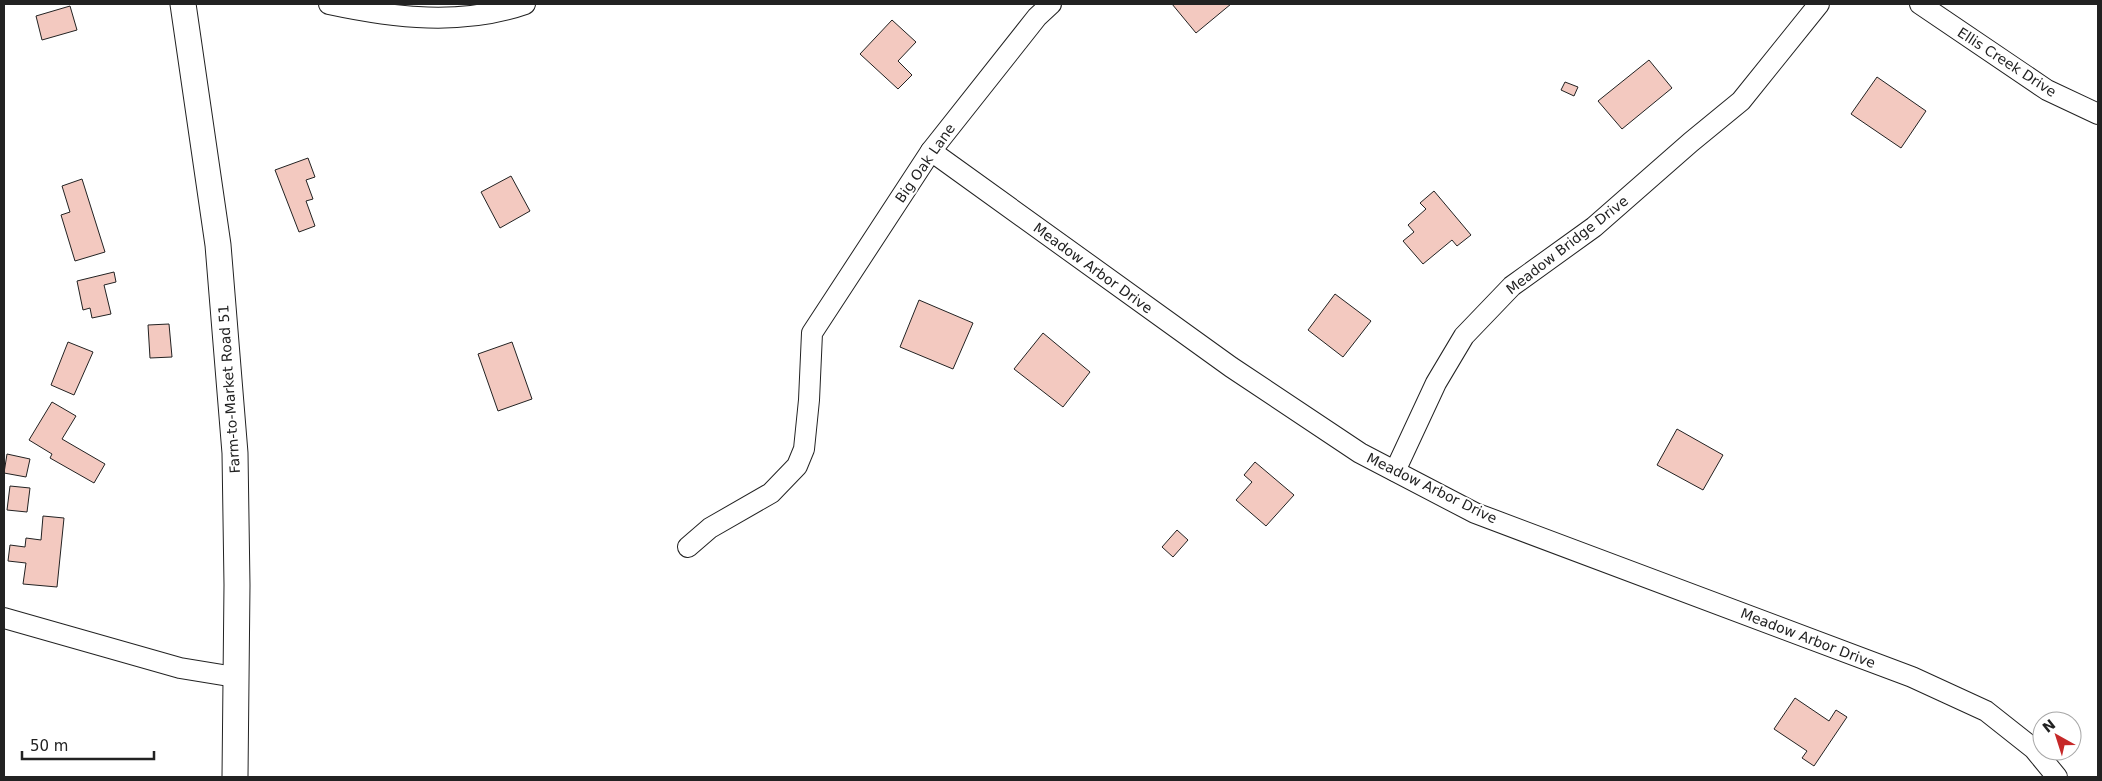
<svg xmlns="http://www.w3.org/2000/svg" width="2102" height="781" font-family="'DejaVu Sans',sans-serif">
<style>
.building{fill:#f3c9c0;stroke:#222}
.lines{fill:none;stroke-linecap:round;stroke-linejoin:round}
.minor-casing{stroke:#222;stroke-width:22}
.major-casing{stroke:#222;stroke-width:27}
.minor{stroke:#fff;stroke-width:20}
.major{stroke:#fff;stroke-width:25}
.labels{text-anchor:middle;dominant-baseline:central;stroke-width:4;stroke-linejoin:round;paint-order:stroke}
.street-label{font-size:14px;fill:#222;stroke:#fff}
</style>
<rect width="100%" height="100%" fill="#fff"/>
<!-- building -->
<g class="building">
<path d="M1172,4H1231L1196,33Z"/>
<path d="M70,6L77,30L42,40L36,16Z"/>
<path d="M892,20L916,42L898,61L912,75L898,89L860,54Z"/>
<path d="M1649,60L1672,88L1622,129L1598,101Z"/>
<path d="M1877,77L1926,111L1901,148L1851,114Z"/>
<path d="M1565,82L1578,87L1574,96L1561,90Z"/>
<path d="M308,158L315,177L306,180L313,199L306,201L315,226L299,232L275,170Z"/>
<path d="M511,176L530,211L500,228L481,192Z"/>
<path d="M82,179L105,252L75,261L61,215L70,212L62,186Z"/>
<path d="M1434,191L1471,235L1457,246L1452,240L1423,264L1403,241L1414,232L1408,225L1426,209L1420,203Z"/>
<path d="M114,272L116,282L104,285L111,314L92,318L90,308L83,310L77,281Z"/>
<path d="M1335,294L1371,321L1343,357L1308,330Z"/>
<path d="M919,300L973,323L953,369L900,347Z"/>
<path d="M169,324L172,357L150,358L148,325Z"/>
<path d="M1043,333L1090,372L1063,407L1014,369Z"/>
<path d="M68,342L93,352L74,395L51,385Z"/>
<path d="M512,342L532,399L498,411L478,354Z"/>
<path d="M52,402L76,416L62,439L105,464L94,483L50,458L52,454L29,440Z"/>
<path d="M1677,429L1723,455L1703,490L1657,465Z"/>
<path d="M7,454L30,459L26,477L4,473Z"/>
<path d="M1255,462L1294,495L1266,526L1236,500L1252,482L1244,475Z"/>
<path d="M10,486L30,488L27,512L7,510Z"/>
<path d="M43,516L64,518L57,587L23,584L26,563L8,561L10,545L25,547L26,538L41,540Z"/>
<path d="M1177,530L1188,540L1173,557L1162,547Z"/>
<path d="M1795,698L1829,721L1836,710L1847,717L1814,766L1802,758L1807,751L1774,729Z"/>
</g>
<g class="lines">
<!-- minor casing -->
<g class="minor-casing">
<g id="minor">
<path d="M329,4C394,18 462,26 525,4"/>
<path d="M1920,4L2047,90L2098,114"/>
<path d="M931,151L1231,367L1360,453L1475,513L1912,677L1986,711L2034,749L2057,777"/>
<path d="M1395,471L1436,383L1464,336L1512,286L1594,227L1691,142L1741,101L1819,4"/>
<path d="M688,547L710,528L771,493L797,466L804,449L809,400L812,333L931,151L1037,17L1051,4"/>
<path d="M4,618L180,668L235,677"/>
</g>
</g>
<!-- major casing -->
<g class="major-casing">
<path id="major" d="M183,4L218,245L235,453L237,585L235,777"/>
</g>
<!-- minor -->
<use href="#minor" class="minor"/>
<!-- major -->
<use href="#major" class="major"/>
</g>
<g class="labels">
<!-- street labels -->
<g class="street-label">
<text transform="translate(2007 62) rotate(33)">Ellis Creek Drive</text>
<text transform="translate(925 163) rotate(-55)">Big Oak Lane</text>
<text transform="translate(1567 245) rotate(-38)">Meadow Bridge Drive</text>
<text transform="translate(1093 268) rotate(36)">Meadow Arbor Drive</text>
<text transform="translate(229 389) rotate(-94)">Farm-to-Market Road 51</text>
<text transform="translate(1432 488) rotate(26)">Meadow Arbor Drive</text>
<text transform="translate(1808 638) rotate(21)">Meadow Arbor Drive</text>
</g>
</g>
<!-- border -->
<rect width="2102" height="781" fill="none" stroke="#222222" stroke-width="10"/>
<!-- north arrow -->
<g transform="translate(2057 736) rotate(321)"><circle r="24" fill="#ffffff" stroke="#a7a7a7"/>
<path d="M0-4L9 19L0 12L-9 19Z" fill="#c62828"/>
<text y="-8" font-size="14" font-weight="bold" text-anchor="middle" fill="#222222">N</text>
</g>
<!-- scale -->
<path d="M22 751v8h132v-8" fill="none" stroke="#222222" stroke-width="2.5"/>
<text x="30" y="751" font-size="15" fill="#222222" stroke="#ffffff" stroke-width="4" paint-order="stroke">50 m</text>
</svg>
